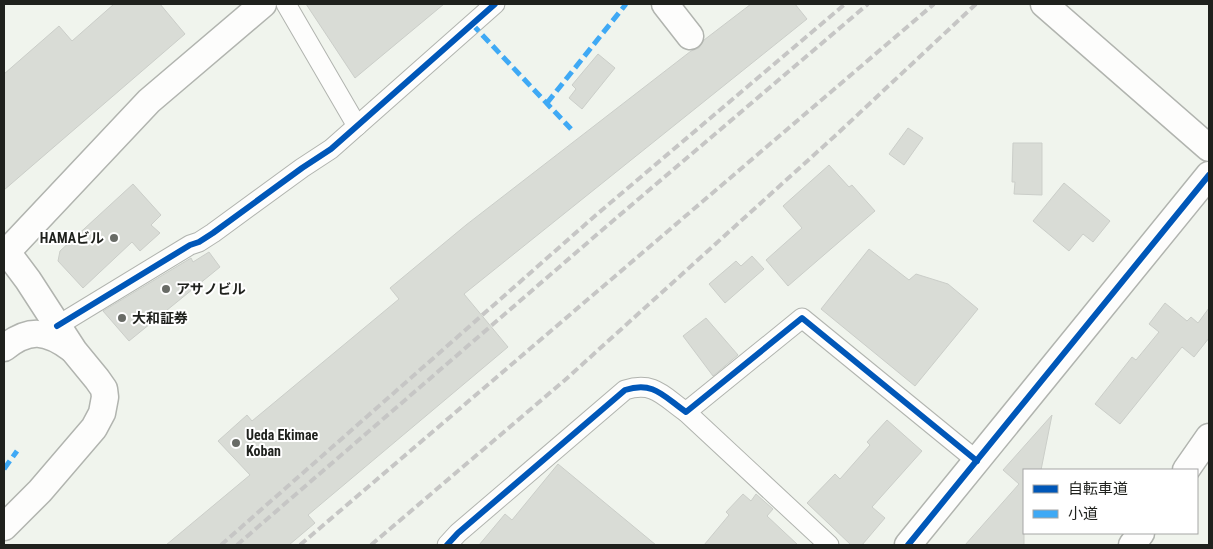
<svg xmlns="http://www.w3.org/2000/svg" width="1213" height="549" font-family="'Roboto Condensed','Noto Sans JP',sans-serif">
<style>
.building{fill:#d9dcd6;stroke:#cbcec9}
.lines{fill:none;stroke-linecap:round;stroke-linejoin:round}
.street-casing{stroke:#b1b4af;stroke-width:21}
.secondary-casing{stroke:#b1b4af;stroke-width:29}
.street{stroke:#fdfdfc;stroke-width:19}
.secondary{stroke:#fdfdfc;stroke-width:26}
.rail{stroke:#c6c6c5;stroke-width:4;stroke-dasharray:8 4;stroke-linecap:butt}
.quiet{stroke:#3fa9f5;stroke-width:5;stroke-dasharray:10 5;stroke-linecap:butt}
.cycleway-casing{stroke:#fff;stroke-width:9}
.cycleway{stroke:#0057b8;stroke-width:6}
.poi-dot{fill:#686b66;stroke:#fff;stroke-width:2}
.labels{text-anchor:middle;dominant-baseline:central;stroke-width:4;stroke-linejoin:round;paint-order:stroke}
.poi-label{font-size:14px;font-weight:bold;fill:#1f211d;stroke:#fff;text-anchor:start}
</style>
<rect width="100%" height="100%" fill="#f0f4ed"/>
<!-- building -->
<g class="building">
<path d="M114,4H160L185,34L4,190V74L59,26L72,41Z"/>
<path d="M306,4H444L355,78Z"/>
<path d="M751,4H795L807,19L464,294L508,347L308,515L315,523L289,545H166L250,475L218,441L247,415L252,421L399,299L390,288L466,225L691,51L699,48L704,40Z"/>
<path d="M598,54L615,68L582,109L569,98L576,89L572,85Z"/>
<path d="M908,128L923,138L904,165L889,154Z"/>
<path d="M1013,143H1042V195L1014,194L1015,182H1012Z"/>
<path d="M829,165L849,187L852,185L875,211L788,286L766,260L802,228L783,206Z"/>
<path d="M1064,183L1110,221L1093,242L1083,234L1069,251L1033,221Z"/>
<path d="M133,184L161,215L151,225L160,233L140,251L132,242L83,288L58,261L60,251Z"/>
<path d="M869,249L909,280L916,274L948,284L978,309L915,386L821,309Z"/>
<path d="M209,252L220,267L129,341L103,311L191,258L193,262Z"/>
<path d="M752,256L764,269L725,303L709,284L736,261L741,266Z"/>
<path d="M1165,303L1187,321L1191,317L1198,323L1209,308V338L1194,357L1182,347L1120,424L1095,404L1132,357L1136,360L1159,332L1149,324Z"/>
<path d="M706,318L738,355L713,376L683,336Z"/>
<path d="M1052,415L1041,470H1024V545H965L1019,484L1003,470Z"/>
<path d="M887,420L922,451L872,507L885,518L862,545H851L807,503L835,474L840,479L870,445L867,442Z"/>
<path d="M558,464L656,545H479L505,514L512,520Z"/>
<path d="M743,494L751,501L756,494L773,509L767,516L798,545H704L729,515L726,512Z"/>
</g>
<g class="lines">
<!-- street casing -->
<g class="street-casing">
<g id="street">
<path d="M286,4L357,126"/>
<path d="M57,326L190,245L199,242L213,233L302,168L331,149L495,4"/>
<path d="M686,412L829,545"/>
<path d="M447,545L458,533L625,390C654,381 663,396 686,412L802,318L977,461"/>
</g>
</g>
<!-- secondary casing -->
<g class="secondary-casing">
<g id="secondary">
<path d="M665,4L690,36"/>
<path d="M1044,4L1209,148"/>
<path d="M4,255L149,101L263,4"/>
<path d="M4,348C29,328 46,330 72,349"/>
<path d="M1186,470L1209,437"/>
<path d="M4,527L40,491L94,428L102,413L105,397L104,389L97,379L74,351L28,280L7,252"/>
<path d="M908,545L1209,175"/>
<path d="M1132,545L1141,533"/>
</g>
</g>
<!-- street -->
<use href="#street" class="street"/>
<!-- secondary -->
<use href="#secondary" class="secondary"/>
<!-- rail -->
<g class="rail">
<path d="M221,545L596,215L845,4"/>
<path d="M237,545L608,225L868,4"/>
<path d="M300,545L934,4"/>
<path d="M371,545L565,380L836,135L976,4"/>
</g>
<!-- quiet -->
<g class="quiet">
<path d="M472,24L571,129"/>
<path d="M547,103L626,4"/>
<path d="M4,469L17,451"/>
</g>
<!-- cycleway casing -->
<g class="cycleway-casing">
<g id="cycleway">
<path d="M57,326L190,245L199,242L213,233L302,168L331,149L495,4"/>
<path d="M447,545L458,533L625,390C654,381 663,396 686,412L802,318L977,461"/>
<path d="M908,545L1209,175"/>
</g>
</g>
<!-- cycleway -->
<use href="#cycleway" class="cycleway"/>
</g>
<!-- markers -->
<g class="poi-dot">
<circle cx="114" cy="238" r="5"/>
<circle cx="166" cy="289" r="5"/>
<circle cx="122" cy="318" r="5"/>
<circle cx="236" cy="443" r="5"/>
</g>
<g class="labels">
<!-- poi labels -->
<g class="poi-label">
<text x="104" y="238" text-anchor="end">HAMAビル</text>
<text x="176" y="289">アサノビル</text>
<text x="132" y="318">大和証券</text>
<text x="246" y="435">Ueda Ekimae<tspan x="246" dy="16">Koban</tspan></text>
</g>
</g>
<!-- border -->
<rect width="1213" height="549" fill="none" stroke="#1f211d" stroke-width="10"/>
<!-- legend -->
<rect x="1023" y="469" width="175" height="65" fill="#ffffff" stroke="#a5a6a5"/>
<rect x="1033" y="485" width="25" height="8" fill="#0057b8" stroke="#a5a6a5"/>
<text x="1068" y="494" font-size="15" fill="#1f211d">自転車道</text>
<rect x="1033" y="510" width="25" height="8" fill="#3fa9f5" stroke="#a5a6a5"/>
<text x="1068" y="519" font-size="15" fill="#1f211d">小道</text>
</svg>
